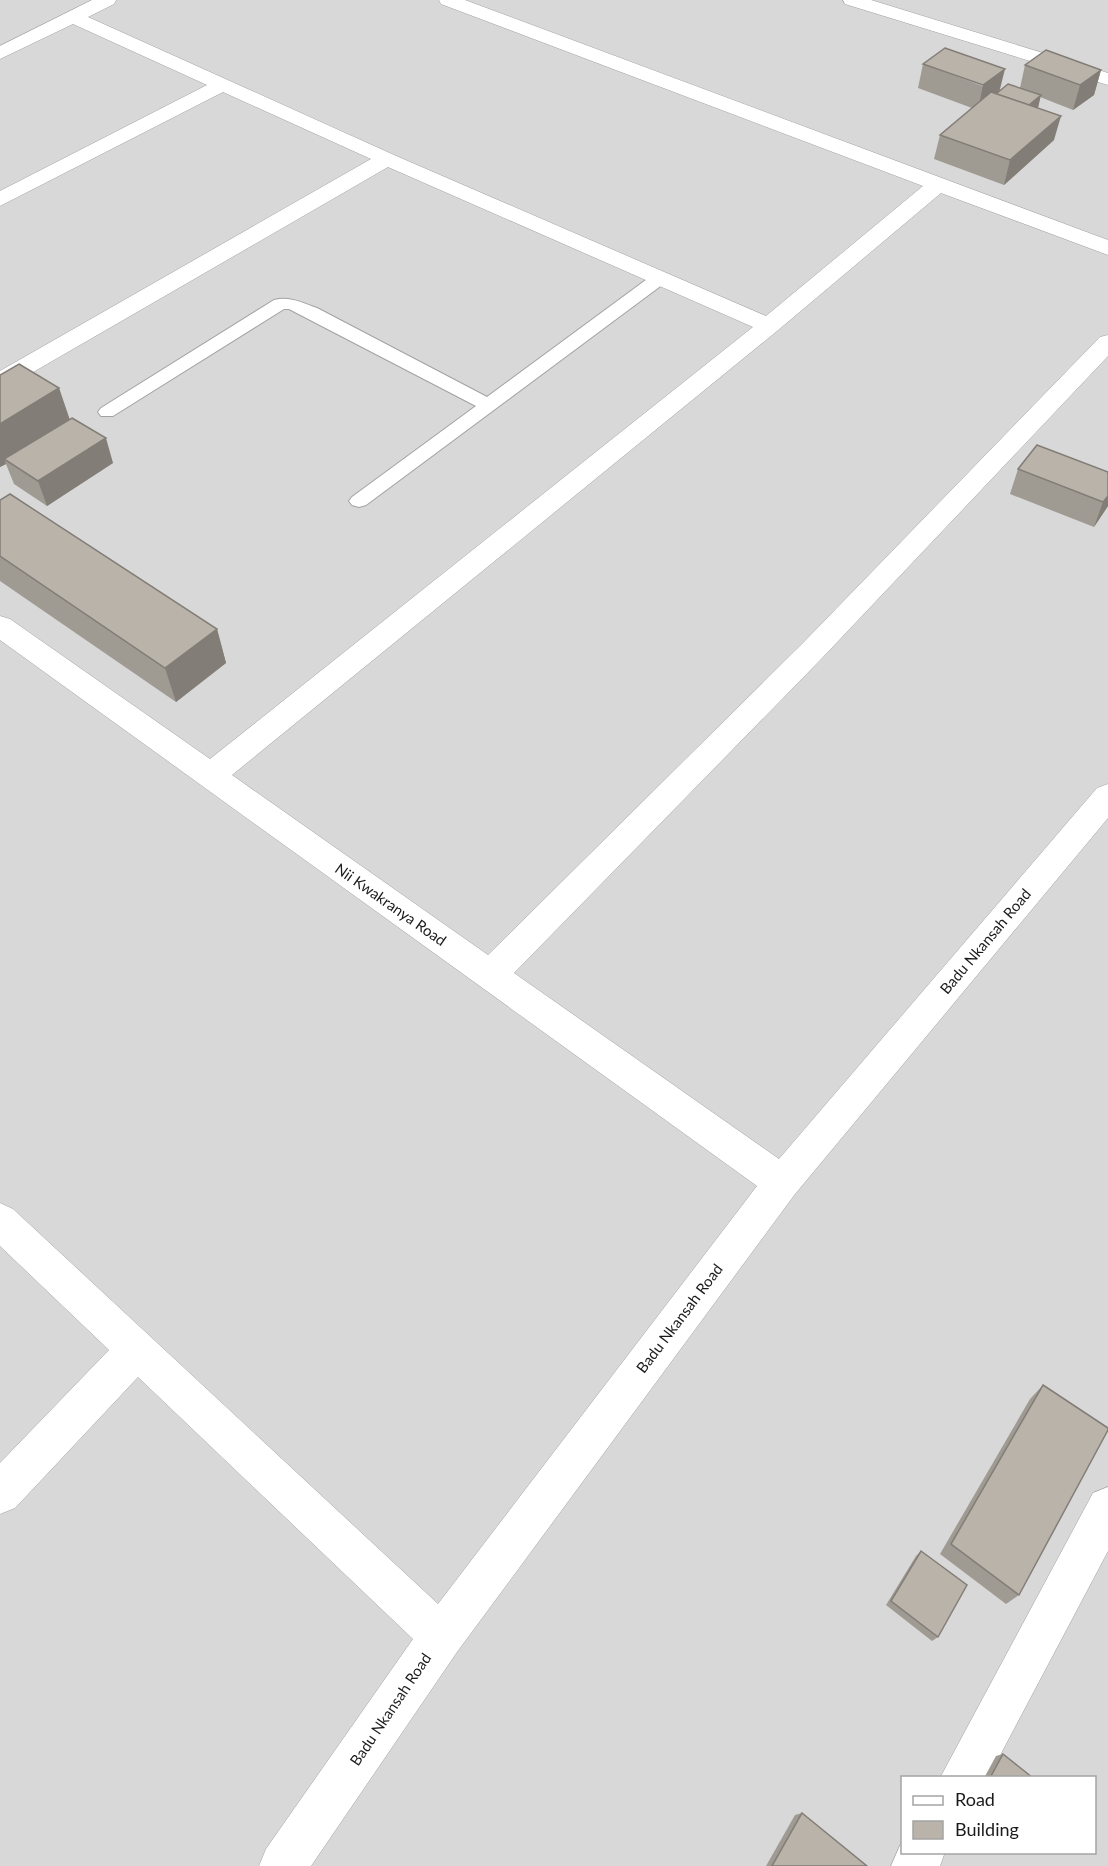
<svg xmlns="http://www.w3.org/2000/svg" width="1108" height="1866" font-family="Lato,sans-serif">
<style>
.residential{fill:#d9d8d8;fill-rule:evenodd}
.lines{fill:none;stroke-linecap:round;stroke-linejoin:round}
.service-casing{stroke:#a2a2a2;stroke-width:2}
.minor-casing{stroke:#a2a2a2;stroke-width:1}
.service{fill:#fff;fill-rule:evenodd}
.minor{fill:#fff;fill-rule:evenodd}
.wall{fill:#9f9a92}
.shaded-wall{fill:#827d77}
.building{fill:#b9b3aa;stroke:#827d77;stroke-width:1.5}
.labels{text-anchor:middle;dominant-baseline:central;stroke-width:6;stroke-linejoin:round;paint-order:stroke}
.street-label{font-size:15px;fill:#1b1b1b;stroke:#fff}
</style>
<rect width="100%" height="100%" fill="#eceae0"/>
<!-- residential -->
<path class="residential" d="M0,0H1108V1866H0ZM902,1778H1094V1852H902Z"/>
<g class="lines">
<!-- service casing -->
<g class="service-casing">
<path id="service" d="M660,273L666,274L668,278L666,282L366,505L359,507L352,505L349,501L352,497L476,406L289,309H284L113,416H101L98,412L101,408L274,300C290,296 302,303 317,308L487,397L654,274Z"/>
</g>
<!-- minor casing -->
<g class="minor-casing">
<g id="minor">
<path d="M92,0H116L114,4L88,17L394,155L766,316L923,186L441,4L439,0H465L1108,240V255L941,193L777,331L232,775L488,955L803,643L1100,337L1108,335V356L823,657L514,973L779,1159L1097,788L1108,784V818L795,1194L457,1652L311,1866H259L266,1849L413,1639L138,1377L15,1508L0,1514V1463L109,1350L0,1246V1203L13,1209L438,1604L757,1186L0,640V616L10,619L210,759L753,327L388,167L9,386L0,389V371L371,159L223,92L0,206V191L207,85L73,24L0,59V46Z"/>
<path d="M843,0H871L1108,73V85L845,4Z"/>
<path d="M1108,1487V1551L988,1778H940L1093,1493Z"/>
<path d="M902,1841V1852H945L940,1866H891Z"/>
</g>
</g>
<!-- service -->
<use href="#service" class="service"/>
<!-- minor -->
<use href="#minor" class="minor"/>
</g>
<!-- wall -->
<g class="wall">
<path d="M923,64L999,92L1020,88L1025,65L1101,70L1094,95L1073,110L1040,97L1038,108L1054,140L1004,185L934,159L940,135L972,108L918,88Z"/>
<path d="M0,375L59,388L69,419L113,463L47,506L14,484L6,464L0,467Z"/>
<path d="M1018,469L1108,496V506L1094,527L1010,494Z"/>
<path d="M0,500L217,629L226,663L176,702L0,581Z"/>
<path d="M1043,1385L1019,1595L1006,1604L940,1554L1030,1399Z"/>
<path d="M921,1551L938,1637L932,1641L886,1605L916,1556Z"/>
<path d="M1003,1754L1033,1778H984L996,1756Z"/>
<path d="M802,1813L867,1866H766L795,1815Z"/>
</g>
<!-- shaded-wall -->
<g class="shaded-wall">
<path d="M1005,69L999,93L978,110L983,85Z"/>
<path d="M1101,70L1094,95L1073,110L1080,85Z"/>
<path d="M1041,95L1038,108L1022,111Z"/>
<path d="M1061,116L1054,140L1004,185L1010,160Z"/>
<path d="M59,388L71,423L4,459L6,464L0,467V424Z"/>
<path d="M106,438L113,463L47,506L38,481Z"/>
<path d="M1108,496V506L1094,527L1103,502Z"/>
<path d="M217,629L226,663L176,702L165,668Z"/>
</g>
<!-- building -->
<g class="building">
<path d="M945,48L1005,69L983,85L923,64Z"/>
<path d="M1046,50L1101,70L1080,85L1025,65Z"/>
<path d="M1008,84L1041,95L1029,105L996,94Z"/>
<path d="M991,92L1061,116L1010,160L940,135Z"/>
<path d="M19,364L59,388L0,424V375Z"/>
<path d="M72,418L106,438L38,481L4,459Z"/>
<path d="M1037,445L1108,472V496L1103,502L1018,469Z"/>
<path d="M10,494L217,629L165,668L0,556V500Z"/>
<path d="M1043,1385L1108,1428V1430L1019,1595L951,1544Z"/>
<path d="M921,1551L967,1585L938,1637L891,1601Z"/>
<path d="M1003,1754L1033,1778H990Z"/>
<path d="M802,1813L867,1866H772Z"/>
</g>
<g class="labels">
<!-- street labels -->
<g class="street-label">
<text transform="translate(391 904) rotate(35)">Nii Kwakranya Road</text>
<text transform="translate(985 941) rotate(-50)">Badu Nkansah Road</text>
<text transform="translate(679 1318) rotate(-53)">Badu Nkansah Road</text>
<text transform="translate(390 1709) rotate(-56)">Badu Nkansah Road</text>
</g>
</g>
<!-- legend -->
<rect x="901" y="1776" width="195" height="78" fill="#ffffff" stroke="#a4a4a4" stroke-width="1.5"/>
<rect x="913" y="1796" width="30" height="9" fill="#ffffff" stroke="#a4a4a4" stroke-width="1.5"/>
<text x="955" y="1806" font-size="18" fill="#1b1b1b">Road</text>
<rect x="913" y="1821" width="30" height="18" fill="#b9b3aa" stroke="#a4a4a4" stroke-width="1.5"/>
<text x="955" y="1836" font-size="18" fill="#1b1b1b">Building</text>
</svg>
